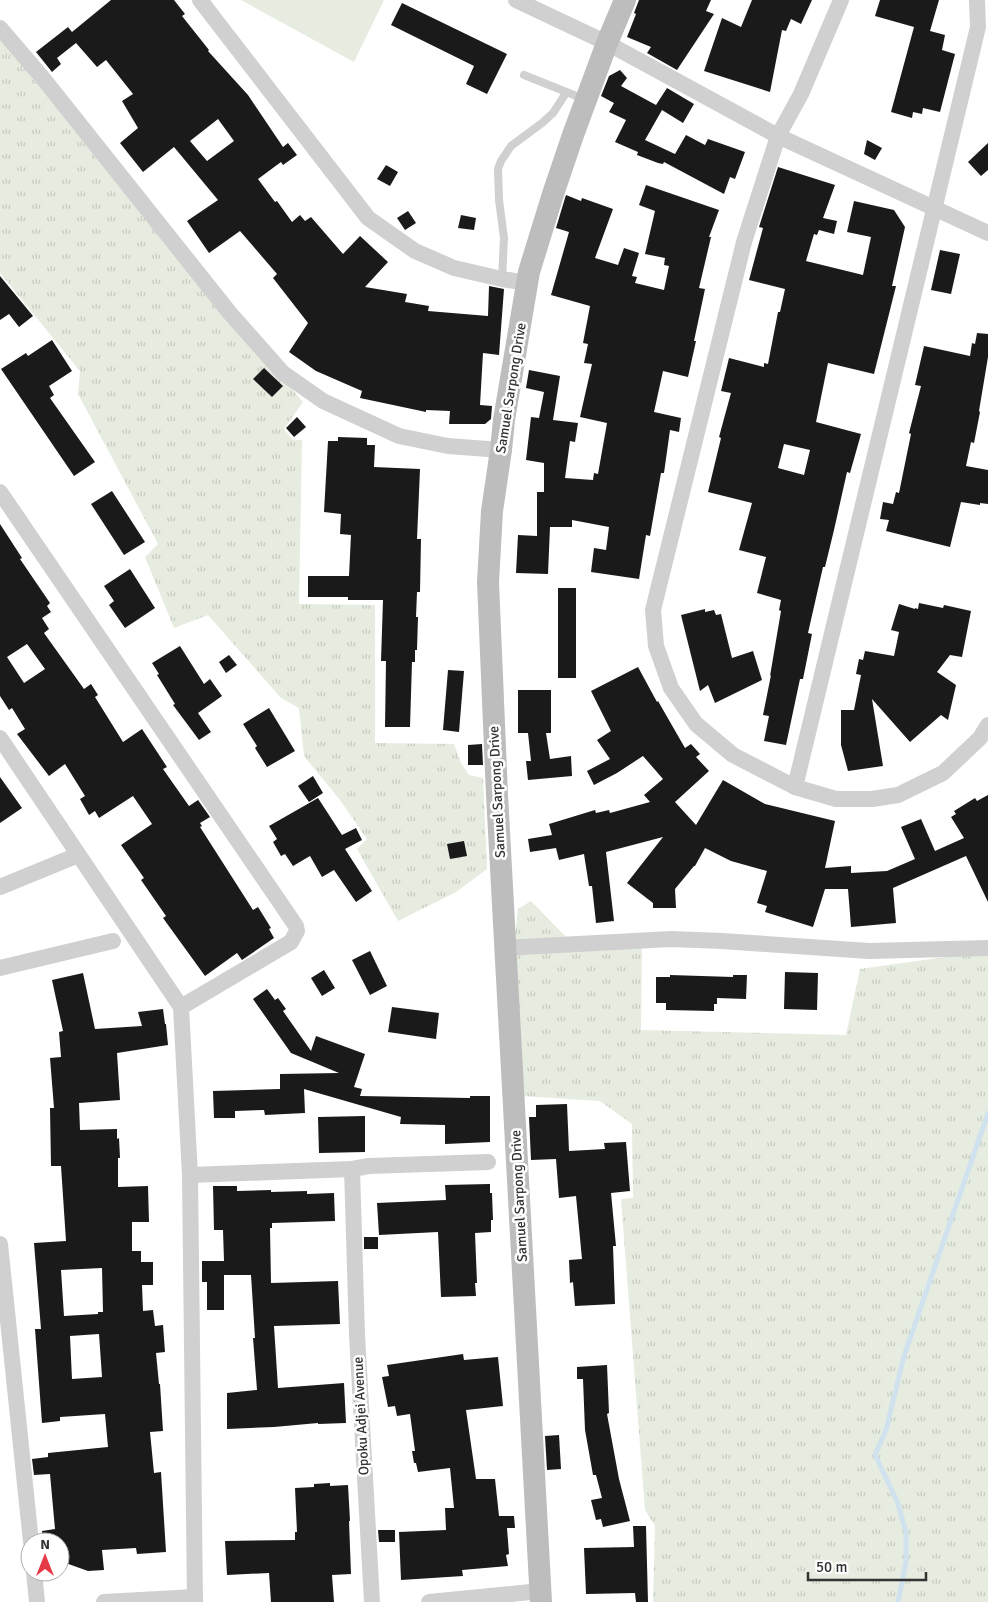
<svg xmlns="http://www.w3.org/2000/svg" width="988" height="1602" font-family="Signika,sans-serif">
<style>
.grass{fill:url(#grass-tufts)}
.garden{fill:#e6ecdf}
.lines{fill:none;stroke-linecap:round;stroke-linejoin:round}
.stream{stroke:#cfe2ee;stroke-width:5}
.building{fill:#1a1a1a;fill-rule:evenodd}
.lane{stroke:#d0d0d0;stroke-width:8}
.street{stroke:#d0d0d0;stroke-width:16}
.secondary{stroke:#bdbdbd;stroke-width:22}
.labels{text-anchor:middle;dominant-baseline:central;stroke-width:5;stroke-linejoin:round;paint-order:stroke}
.street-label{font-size:14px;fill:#333;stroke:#fff}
</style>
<defs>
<pattern id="grass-tufts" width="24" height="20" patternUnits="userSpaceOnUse" patternTransform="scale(1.25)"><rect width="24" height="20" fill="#e6ecdf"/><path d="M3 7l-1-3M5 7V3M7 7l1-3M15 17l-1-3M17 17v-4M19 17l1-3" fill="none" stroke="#c6cbc0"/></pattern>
</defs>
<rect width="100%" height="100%" fill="#fff"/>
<!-- grass -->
<g class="grass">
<path d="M0,38L303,402L284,429L293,440H302L299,604L375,605V743L454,744L461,763L469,775L483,778L487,869L456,892L398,921L357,849L367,839L340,800L304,756L299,708L281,698L208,615L174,628L145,557L158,544L78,394L80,371L0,273Z"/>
<path d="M531,901L568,939H642L641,1030L846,1035L860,969L988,951V1602H653L655,1526L645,1510L621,1199L633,1198L632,1124L600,1101L521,1096L514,944L518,909Z"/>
</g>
<!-- garden -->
<path class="garden" d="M241,0H384L354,62Z"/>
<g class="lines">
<!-- stream -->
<path class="stream" d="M898,1602L906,1562V1532L897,1501L875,1455L886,1430L904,1356L988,1113"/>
</g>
<!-- building -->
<g class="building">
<path d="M111,0H174L185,14L182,16L209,50L208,51L248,95L283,147L288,143L297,155L283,165L281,162L258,179L275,202L277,201L292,222L300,215L305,221L311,217L343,254L360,236L388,262L365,287L407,294L405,302L429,306L428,311L488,316L489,286L504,289L499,355L483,353L480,405L492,406L491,419L485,424H449L450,411L426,410V412L360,398L362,391L316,371L289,352L308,323L273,278L277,274L240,231L209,253L187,221L218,200L174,147L143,172L120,143L138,128L122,101L133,94L106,60L97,67L76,43L57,58L61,64L52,72L36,52L68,27L72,32ZM218,119L234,141L207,161L190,141Z"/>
<path d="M639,0H711L706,11L714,14L677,70L647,53L651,47L627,37L636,14L634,13Z"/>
<path d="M752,0H812L801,24L791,19L786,31L782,30L770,92L704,71L722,18L741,27Z"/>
<path d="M880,0H939L930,31L945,35L942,50L955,54L940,112L923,108L922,114L913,112L912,118L891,112L914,27L875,16Z"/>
<path d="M402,3L507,54L487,94L466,84L474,66L391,25Z"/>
<path d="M620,70L627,78L621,86L656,105L667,88L694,104L683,123L662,110L645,140L675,154L686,135L705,145L708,139L745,152L735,179L730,177L724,194L664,162L663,164L658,163L637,155L638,152L615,142L626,120L609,112L614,103L601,96L609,76Z"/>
<path d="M867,140L882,148L875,160L864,154Z"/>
<path d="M988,143V170L981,176L968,162Z"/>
<path d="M386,165L398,172L390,186L377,179Z"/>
<path d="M778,167L835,185L823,218L837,221L834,234L819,230L817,235L814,234L806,261L863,275L871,237L847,232L854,201L894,210L905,227L892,286H896L874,374L828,363L816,422L861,434L850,473L847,472L834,530L825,567H823L808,633L812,634L803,679H800L786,745L764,741L769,716L763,715L771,675L770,676L781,611L779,610L781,600L757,593L766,557L739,550L752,503L708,492L721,438L719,437L731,393L721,391L729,358L764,367V363L768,364L778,312H780L785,289L749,280L763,228L759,227ZM784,444L810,450L804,475L778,468Z"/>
<path d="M646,185L719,210L709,237H711L699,288L705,289L694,341H696L688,377L663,371L654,412L681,418L679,432L670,430L664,473H661L650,536L646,535L639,579L591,572L594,548L606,550L609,527L572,520V527H550L548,574L516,573L518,535L537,536V492H544V463L526,460L531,417L539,418L544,392L526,388L529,370L560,376L553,420L578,423L575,442L570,441L565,478L593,480L594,473L598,474L607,423L580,417L592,364L584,363L588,344L583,343L590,306L551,295L569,232L556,228L565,198L566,195L581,201L582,198L613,209L595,258L618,265L624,248L639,253L632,276L637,277L635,283L664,290L669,266L664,265L665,258L645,254L655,211L639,205Z"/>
<path d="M408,211L416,223L405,230L397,218Z"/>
<path d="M461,215L476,218L474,230L458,228Z"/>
<path d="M940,250L960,254L951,294L931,290Z"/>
<path d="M0,276L33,316L19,327L9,314L0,320Z"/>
<path d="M977,333L988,334V357L979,411L980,412L974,443L971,442L966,466L988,470V504L980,503V505L961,502L950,547L886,531L889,520L880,519L883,502L893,504L896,492L899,493L911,434L909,433L921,386L915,385L924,346L970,356L972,343L975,344Z"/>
<path d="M52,340L72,371L49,386L54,395L50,398L95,462L74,476L1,369L26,353L28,356Z"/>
<path d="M264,368L283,386L272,397L253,379Z"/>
<path d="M297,417L306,427L294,437L286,428Z"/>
<path d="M338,437L367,438V445H375L374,467L420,469L417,539H421L420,592H417L416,617H418L417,650H415V662H412L410,727H385L386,661H381L383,600H348V597H308V576H349L351,535L340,534L341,514L324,512L328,441H338Z"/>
<path d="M112,491L145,542L124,555L91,504Z"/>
<path d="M0,524L22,558L20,559L50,603L47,606L51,612L42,618L49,629L44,633L84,689L91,684L98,695L95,697L123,742L142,729L167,767L163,769L189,806L198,800L210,817L200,823L202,826L200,827L253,910L258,907L271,928L269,929L274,938L242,960L237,953L205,976L163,918L166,916L141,880L144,878L121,845L152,824L133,796L99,818L95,811L89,815L80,799L85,796L65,764L49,776L17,734L25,729L12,708L9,710L0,696ZM27,644L45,669L24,683L7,657Z"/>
<path d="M130,569L155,608L125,628L109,605L114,601L104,586Z"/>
<rect x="558" y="588" width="18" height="90"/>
<path d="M919,603L943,608L944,605L971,611L962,657L950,655L937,672L956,685L948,720L941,715L910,742L872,699L883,766L848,771L841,745V710H854L861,675L856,674L859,659L863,660L865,651L894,656L899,632L891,630L899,604L915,609V608L918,609Z"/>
<path d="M705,609V612L714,610L716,615L721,614L732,658L753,651L762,680L715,703L708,685L700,691L681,615Z"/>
<path d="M180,646L204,684L210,679L222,696L198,713L211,732L199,740L173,705L175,704L157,675L159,674L152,663Z"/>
<path d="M229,655L237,665L226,673L219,662Z"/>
<path d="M638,667L657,702L658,701L685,748L691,744L700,754L696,757L709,771L675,802L696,825L723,780L765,804L835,821L825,868L851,866V873L887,871L915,859L901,827L921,819L935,851L964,838L951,817L956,814L954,811L975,798L977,801L988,795V902L966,856L893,888L896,923L851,927L848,889H825L813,927L765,912L767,906L757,903L767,871L731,861L705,848L695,866H694L675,889L676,908H653V903L627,883L663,837L606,852L614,921L596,923L592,886H589L584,854L559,860L556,848L530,852L528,839L552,835L549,824L595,810L596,813L609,810L610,813L650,802L644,795L663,779L643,756L617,773L594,785L587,771L610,759L597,740L611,731L591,691Z"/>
<path d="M448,670L464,671L459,732L443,730Z"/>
<path d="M518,690H551V733H546L550,759L571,756L572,776L528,780L526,761H531L528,733H518Z"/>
<path d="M269,708L295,751L267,767L255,748L257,746L243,724Z"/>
<path d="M482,744L483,765H468V745Z"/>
<path d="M313,776L323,793L309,802L298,786Z"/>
<path d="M0,777L22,808L0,823Z"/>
<path d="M318,798L342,835L356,828L362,840L345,849L372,891L356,902L334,870L322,877L310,856L293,866L285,854L281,856L273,842L277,839L269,826Z"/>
<path d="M464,841L467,856L450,859L447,844Z"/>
<path d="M370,951L387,986L370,995L352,960Z"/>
<path d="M324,970L335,988L322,996L311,978Z"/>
<path d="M785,972L818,973L817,1010L784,1009Z"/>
<path d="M83,973L95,1029L142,1026L138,1012L163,1009L165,1024H166L168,1045L117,1053L120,1100L79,1103L80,1130L117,1129V1139L119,1138L120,1158H118V1187L148,1186L149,1222H132V1251H141V1262H153V1285H142L143,1311L153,1310L155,1326L163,1325L165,1352L156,1353L159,1384H160L163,1431L150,1432L154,1473L161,1472L166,1552L137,1554L136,1548L102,1550L104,1570L88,1571L60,1561V1542H44L42,1531L55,1529L50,1474L34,1475L32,1459L48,1457V1453L108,1447L105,1414L60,1417V1421L42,1423L35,1329H41L34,1243L66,1241L61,1166H51L50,1108H54L50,1058L61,1057L59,1032L63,1031L52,980ZM102,1268L103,1312H98V1314L64,1316L61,1270ZM99,1334L102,1377L72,1379L70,1336Z"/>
<path d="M670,975L733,977V975H747L746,999L717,998V1004H714V1011L666,1010V1003H656V977H670Z"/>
<path d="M267,989L275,1000L278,998L286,1009L283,1011L311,1051L316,1036L365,1054L354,1087L362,1089L360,1096L470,1098V1096H490V1142L445,1144V1125L400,1124L401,1117L304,1089L305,1113L265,1115L264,1110L235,1111V1118H214L213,1091L280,1089V1074L339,1073L291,1053L253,999Z"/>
<path d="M392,1007L439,1013L436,1039L388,1032Z"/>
<path d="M567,1104L569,1151L605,1149L604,1143L626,1142L630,1191L611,1193L616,1246H613L615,1304L575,1306L573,1282L570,1283L569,1260L582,1259L576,1196L559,1198L556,1159L531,1160L529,1117H536V1105Z"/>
<path d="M365,1116V1152L319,1153L318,1117Z"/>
<path d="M490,1184V1193H492L493,1220H491V1232L475,1233L477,1283H475L476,1296L441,1297L438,1232L379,1235L377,1203L446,1200L445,1185Z"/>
<path d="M213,1186H237V1191L271,1190V1192L307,1191V1194L334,1193L335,1221L272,1223V1228H270L271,1283L338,1281L340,1324L274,1326L278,1388L344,1383L346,1423L318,1424V1423L274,1427L227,1429V1393L257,1390L253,1338H255L251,1275H224V1310H207V1282H202V1261H224L223,1230H214Z"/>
<rect x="364" y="1237" width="14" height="12"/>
<path d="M463,1354L464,1360L498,1357L503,1406L466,1410L476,1479H495L499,1516H514L515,1528H507L509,1554L506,1555L508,1566L462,1570L463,1576L401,1580L399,1532L446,1530L445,1508H454L450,1468L418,1472L416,1463H414L412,1451H415L410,1414L397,1416L395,1406L388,1407L382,1377L389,1376L387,1365Z"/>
<path d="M607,1365L609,1413L607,1414L619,1479L630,1521L603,1527L601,1519L596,1520L591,1500L602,1498L596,1475H593L585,1430L583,1379H577V1367Z"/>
<path d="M559,1435L561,1469L547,1470L545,1436Z"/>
<path d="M330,1483V1486L348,1485L350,1521H349L351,1574L332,1575L334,1602H271L269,1573L227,1575L225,1541L295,1540V1532H297L295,1488L314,1487V1484Z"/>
<path d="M633,1526H646L648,1602H636L635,1593L586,1594L584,1548L634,1547Z"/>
<path d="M378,1530H395V1542H379Z"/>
</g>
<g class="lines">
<!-- lane -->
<g class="lane">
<path d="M524,75L584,99"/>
<path d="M502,279L504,238L499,200L498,169L501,161L511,146L542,123L553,113L566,93"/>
</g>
<!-- street -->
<g class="street">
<path d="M200,0L368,218L415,251L454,268L502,279L527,283"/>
<path d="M516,0L607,43L778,136L988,233"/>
<path d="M841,0L801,94L778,136L744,242L653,610L656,646L671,688L696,724L733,755L795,787L836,799H872L898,795L943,773L980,738L988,725"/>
<path d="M0,28L42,77L229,312L283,373L323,401L399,436L448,446L501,450"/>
<path d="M0,492L296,926L297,931L291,942L181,1007"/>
<path d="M0,738L181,1007L190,1175L195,1602"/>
<path d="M795,787L978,27L977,0"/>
<path d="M0,887L78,855"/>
<path d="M505,948L671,939L722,941L869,951L988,948"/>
<path d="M0,968L113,941"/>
<path d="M352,1169L357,1335L372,1602"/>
<path d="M190,1175L352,1169L369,1166L488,1162"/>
<path d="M0,1244L31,1542"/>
<path d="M34,1572L37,1602"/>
<path d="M104,1602L195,1597"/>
<path d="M429,1602L541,1591"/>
</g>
<!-- secondary -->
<path class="secondary" d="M541,1602L497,795L488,582L492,511L501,450L504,420L529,272L553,194L573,135L607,43L625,0"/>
</g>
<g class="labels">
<!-- street labels -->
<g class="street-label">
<text transform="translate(511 388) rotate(-81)">Samuel Sarpong Drive</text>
<text transform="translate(497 792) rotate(-93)">Samuel Sarpong Drive</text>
<text transform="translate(519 1196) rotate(-93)">Samuel Sarpong Drive</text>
<text transform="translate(361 1416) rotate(-93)">Opoku Adjei Avenue</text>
</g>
</g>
<!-- north arrow -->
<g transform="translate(45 1557)"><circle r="24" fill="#ffffff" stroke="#adadad"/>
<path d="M0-4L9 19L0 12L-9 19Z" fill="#e63946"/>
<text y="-8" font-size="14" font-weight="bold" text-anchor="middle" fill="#333333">N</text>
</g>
<!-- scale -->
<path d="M808 1572v8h118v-8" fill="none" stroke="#333333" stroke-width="2.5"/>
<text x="816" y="1572" font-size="15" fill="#333333" stroke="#ffffff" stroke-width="4" paint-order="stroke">50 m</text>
</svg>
